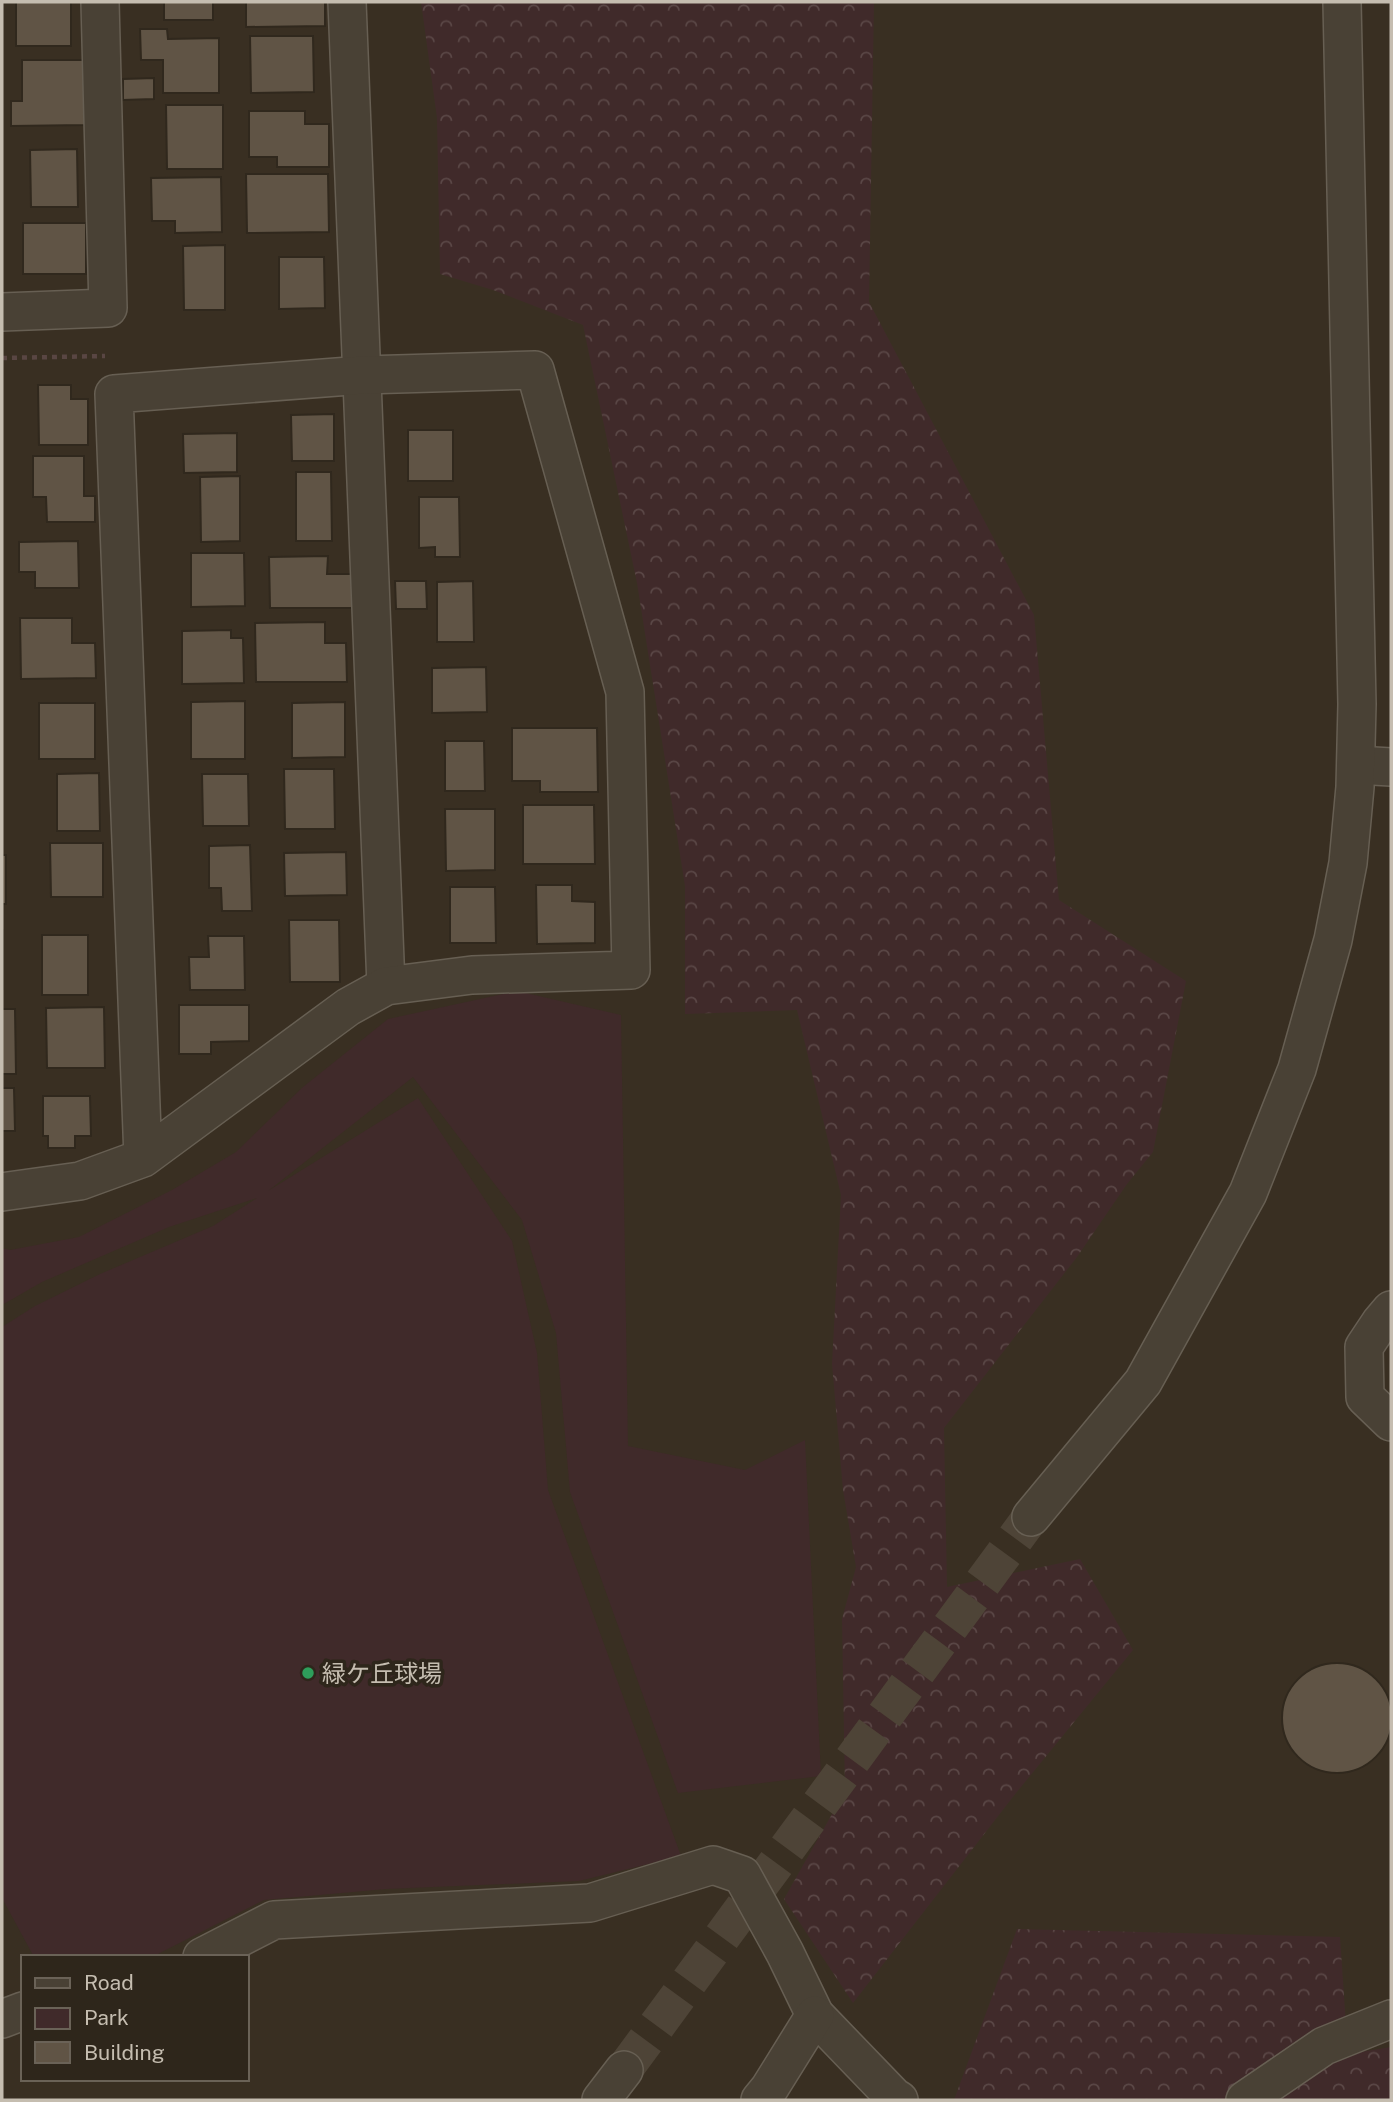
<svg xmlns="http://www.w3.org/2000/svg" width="1393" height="2102" font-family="'Public Sans','Noto Sans JP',sans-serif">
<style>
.green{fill:#402a2a}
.forest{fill:url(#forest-crowns)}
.building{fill:#605445;stroke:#30281d;stroke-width:2}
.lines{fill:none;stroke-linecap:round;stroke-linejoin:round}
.minor-tunnel{stroke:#4e4437;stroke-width:37;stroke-dasharray:37 18;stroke-linecap:butt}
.minor-casing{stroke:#675f53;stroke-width:40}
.path{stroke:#594643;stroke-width:4.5;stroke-dasharray:5 5;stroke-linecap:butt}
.minor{stroke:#494135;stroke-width:37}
.leisure-dot{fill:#2e9e5b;stroke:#2e261b;stroke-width:2.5}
.labels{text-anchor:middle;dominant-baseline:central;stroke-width:7;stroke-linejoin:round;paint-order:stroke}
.poi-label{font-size:24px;fill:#c5bdb0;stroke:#2e261b;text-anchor:start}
</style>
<defs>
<pattern id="forest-crowns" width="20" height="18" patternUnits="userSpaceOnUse" patternTransform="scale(1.75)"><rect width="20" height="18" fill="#402a2a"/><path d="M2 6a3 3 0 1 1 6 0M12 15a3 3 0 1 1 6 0" fill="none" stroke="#5a4746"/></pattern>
</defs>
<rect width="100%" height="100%" fill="#392f22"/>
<!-- green -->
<path class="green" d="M517,991L621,1015L628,1446L745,1470L805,1440L821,1776L678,1793L570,1492L556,1333L522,1220L413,1077L268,1191L418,1098L512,1241L537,1353L548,1490L681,1856L579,1881L386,1889L264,1900L152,1957H34L2,1898V1327L35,1306L100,1274L213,1226L257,1198L169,1227L42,1282L2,1305V1248L10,1250L79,1237L172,1190L236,1152L303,1087L388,1019Z"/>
<!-- forest -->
<g class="forest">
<path d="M421,2H874L869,302L1034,615L1059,900L1186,981L1153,1152L1127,1184L1077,1257L944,1428L947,1587L1080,1559L1133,1650L1016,1793L853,2003L784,1899L845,1791L842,1619L856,1567L843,1490L832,1364L841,1195L797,1010L685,1014V886L637,583L583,325L493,290L440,274L437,118Z"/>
<path d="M1017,1929L1340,1937L1348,2054L1391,2047V2100H954Z"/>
</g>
<!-- building -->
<g class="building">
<rect x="16" y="2" width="55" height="44"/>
<rect x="164" y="2" width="49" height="18"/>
<path d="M246,2H325V26L246,27Z"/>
<path d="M140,29H167L168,39L219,38V93H163V60H141Z"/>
<path d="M250,36H313L314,92L251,93Z"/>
<path d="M22,60H85L86,125L11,126V101H22Z"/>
<path d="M154,78V99L123,100V79Z"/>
<path d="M166,105H223V169H167Z"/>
<path d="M249,111H305V124H329V167H277V157H249Z"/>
<path d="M77,149L78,207H31L30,150Z"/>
<path d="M246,174H328L329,232L247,233Z"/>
<path d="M221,177L222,232L175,233V221H152L151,178Z"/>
<rect x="23" y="223" width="63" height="51"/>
<path d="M225,245V310H184L183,246Z"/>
<path d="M279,257H324L325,308L279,309Z"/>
<path d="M38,385H71V399H88V445H39Z"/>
<path d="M334,414V461H292L291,415Z"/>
<rect x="408" y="430" width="45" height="51"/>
<path d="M237,433V472L184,473L183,434Z"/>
<path d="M33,456H84V496H95V522H47L46,497H33Z"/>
<path d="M296,472H331L332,541H296Z"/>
<path d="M240,476V541L201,542L200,477Z"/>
<path d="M419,497H459L460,557H435V547L419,548Z"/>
<path d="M78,541L79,588H35V572H19V542Z"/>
<path d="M191,553H244L245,606L191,607Z"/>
<path d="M328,556L327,574H356L357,608H270L269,557Z"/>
<path d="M395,581H426L427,609H396Z"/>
<path d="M473,581L474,642H437V582Z"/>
<path d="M20,618H72V643H95L96,678L21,679Z"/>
<path d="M325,622V643H346L347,682H256L255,623Z"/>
<path d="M231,630V638H243L244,683L182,684V631Z"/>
<path d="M486,667L487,712L432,713V668Z"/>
<path d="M245,701V759H191V702Z"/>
<path d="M345,702V757L292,758V703Z"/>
<rect x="39" y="703" width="56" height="56"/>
<path d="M512,728H597L598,792H540V781H512Z"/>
<path d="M445,741H484L485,791H445Z"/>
<path d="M284,769H334L335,829H285Z"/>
<path d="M99,773L100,831H57V774Z"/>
<path d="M202,774H248L249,826H203Z"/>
<path d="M523,805H594L595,864H523Z"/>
<path d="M445,809H495V870L446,871Z"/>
<path d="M50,843H103V897H51Z"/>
<path d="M250,845L252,911H222L221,888H209V846Z"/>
<path d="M346,852L347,895L285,896L284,853Z"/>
<rect x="2" y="855" width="4" height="49"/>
<path d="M536,885H572V901L595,902V943L537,944Z"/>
<path d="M450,887H495L496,943H450Z"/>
<path d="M289,920H339L340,982H290Z"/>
<rect x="2" y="930" width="1" height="59"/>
<rect x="42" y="935" width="46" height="60"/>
<path d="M208,936H244L245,990H190L189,957H209Z"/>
<path d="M179,1005H249V1041L211,1042V1054H179Z"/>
<path d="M104,1007L105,1068H47L46,1008Z"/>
<path d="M2,1009H15L16,1074H2Z"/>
<path d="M2,1088H14L15,1131H2Z"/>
<path d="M43,1096H90L91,1136H75V1148H48V1136H43Z"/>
<circle cx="1337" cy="1718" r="55"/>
</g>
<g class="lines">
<!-- minor-tunnel -->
<path class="minor-tunnel" d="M624,2070L1031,1517"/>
<!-- minor casing -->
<g class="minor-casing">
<g id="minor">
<path d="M347,2L386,986"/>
<path d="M2,312L108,308L100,2"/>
<path d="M1356,765L1391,767"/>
<path d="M2,1192L80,1181L143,1158L348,1007L386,986L472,975L631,970L625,692L535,370L363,375L114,394L143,1158"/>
<path d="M1391,1310L1380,1323L1364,1347L1365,1397L1391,1422"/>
<path d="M1031,1517L1143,1382L1248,1193L1297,1069L1333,940L1348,863L1355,787L1357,704L1342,2"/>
<path d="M202,1957L274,1920L590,1903L713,1865L742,1875L785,1953L815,2015L894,2097L899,2100"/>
<path d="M2,2019L23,2011"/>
<path d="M601,2100L624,2070"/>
<path d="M760,2100L769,2089L815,2015"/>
<path d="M1245,2100L1324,2046L1391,2019"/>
</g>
</g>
<!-- path -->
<path class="path" d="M2,358L105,356"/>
<!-- minor -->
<use href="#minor" class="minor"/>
</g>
<!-- markers -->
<circle class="leisure-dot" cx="308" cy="1673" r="7"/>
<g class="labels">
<!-- poi labels -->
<g class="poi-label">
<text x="322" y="1673">緑ケ丘球場</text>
</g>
</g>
<!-- border -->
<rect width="1393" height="2102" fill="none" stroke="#c5bdb0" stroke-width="7"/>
<!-- legend -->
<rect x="21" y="1955" width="228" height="126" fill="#2e261b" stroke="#6a6257" stroke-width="2"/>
<rect x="35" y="1978" width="35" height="10" fill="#494135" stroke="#6a6257" stroke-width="2"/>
<text x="84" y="1990" font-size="21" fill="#c5bdb0">Road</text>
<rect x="35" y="2008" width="35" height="21" fill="#402a2a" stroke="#6a6257" stroke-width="2"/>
<text x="84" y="2025" font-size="21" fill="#c5bdb0">Park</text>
<rect x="35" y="2042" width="35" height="21" fill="#605445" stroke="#6a6257" stroke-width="2"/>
<text x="84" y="2060" font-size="21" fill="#c5bdb0">Building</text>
</svg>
